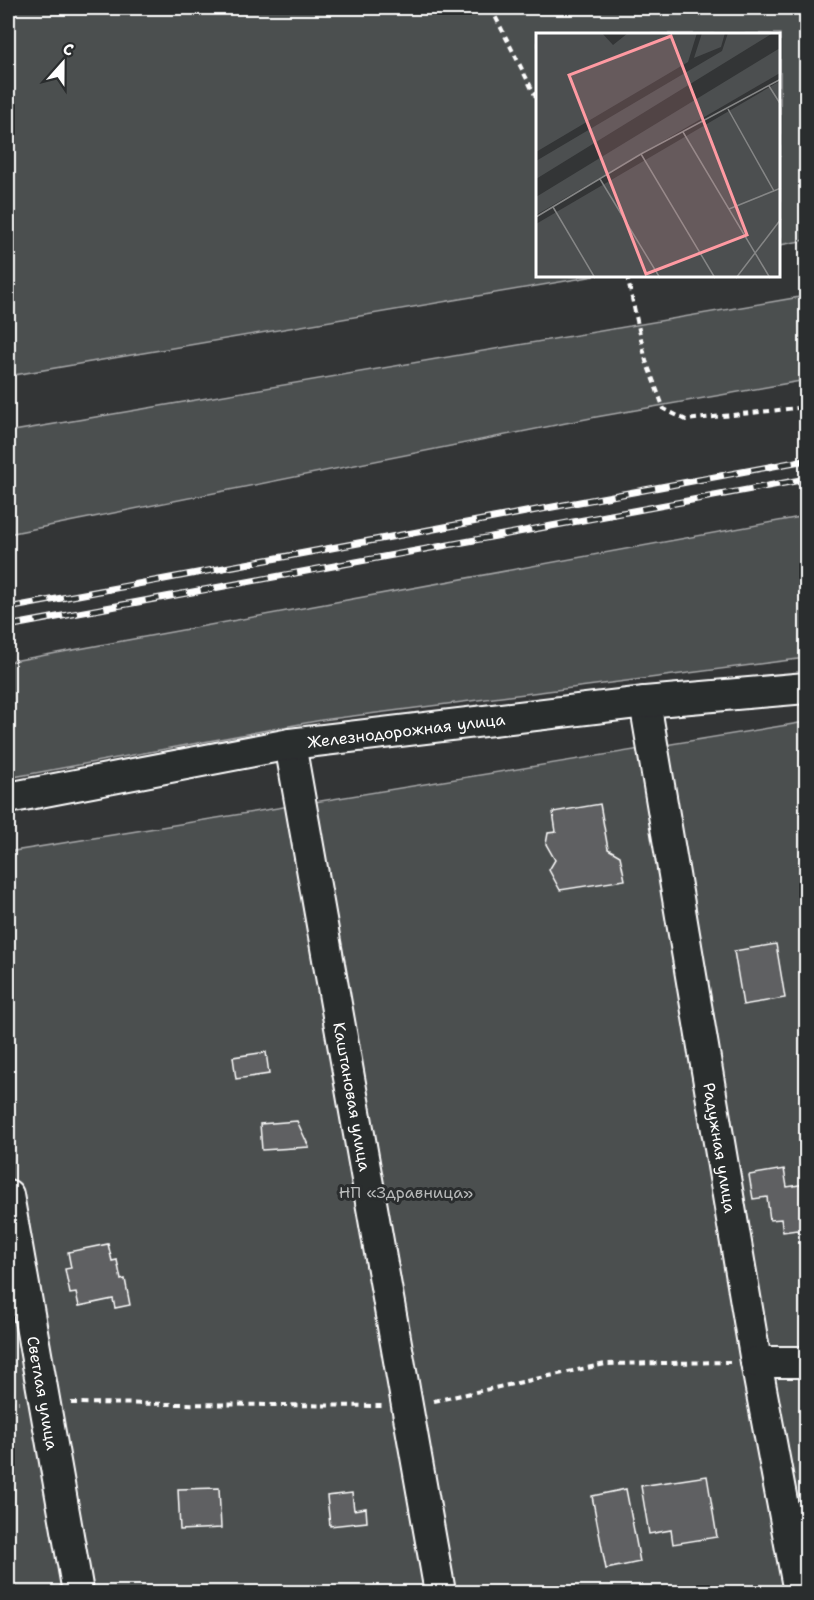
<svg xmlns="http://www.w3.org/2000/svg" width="814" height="1600" font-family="'Shantell Sans',sans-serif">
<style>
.green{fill:#4c4f50;stroke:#a6a7a8;stroke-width:1.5}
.building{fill:#5f6162;stroke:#fff;stroke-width:1.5}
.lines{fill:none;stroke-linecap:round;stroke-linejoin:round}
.street-casing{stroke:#fff;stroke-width:34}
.path{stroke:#fff;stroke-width:4;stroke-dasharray:6 4.5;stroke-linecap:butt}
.street{stroke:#2a2d2e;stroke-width:30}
.rail-casing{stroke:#fff;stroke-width:7}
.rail{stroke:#2a2d2e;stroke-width:4.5;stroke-dasharray:14;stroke-linecap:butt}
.labels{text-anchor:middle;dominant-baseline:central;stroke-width:6;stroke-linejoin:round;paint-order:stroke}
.street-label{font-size:16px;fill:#fff;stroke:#2a2d2e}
.park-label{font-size:16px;fill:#b7b9b9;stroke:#2a2d2e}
.inset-road{fill:none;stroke:#858686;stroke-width:1.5}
.view{fill:#ff9aa2;fill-opacity:0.15;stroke:#ff9aa2;stroke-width:3}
.inset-edge{fill:none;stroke:#fff;stroke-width:3}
</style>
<rect width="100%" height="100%" fill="#333536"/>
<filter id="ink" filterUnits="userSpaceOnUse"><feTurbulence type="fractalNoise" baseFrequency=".0167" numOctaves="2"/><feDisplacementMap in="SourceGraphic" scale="12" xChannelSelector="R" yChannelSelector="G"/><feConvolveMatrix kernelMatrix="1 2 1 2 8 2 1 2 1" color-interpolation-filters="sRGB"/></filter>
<g filter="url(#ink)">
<!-- green -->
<g class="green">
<path d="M8,8H806V240L780,245V34H538V276H595L8,376Z"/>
<path d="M806,296V380L596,417L8,534V432Z"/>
<path d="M806,516V658L322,720L8,778V662Z"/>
<path d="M806,722V1592H8V852Z"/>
</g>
<!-- building -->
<g class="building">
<path d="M600,804L608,849L620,856L625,880L560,890L549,870L555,860L546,844L548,833L556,832L553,812Z"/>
<path d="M776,944L785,998L743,1005L734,951Z"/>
<path d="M266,1052L269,1074L236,1079L233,1057Z"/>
<path d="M297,1121L309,1147L262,1150L260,1124Z"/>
<path d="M784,1169L787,1187L806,1184V1235L802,1234L797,1230L783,1232L781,1219L770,1220L767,1197L753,1199L749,1175Z"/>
<path d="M108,1244L112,1261L117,1260L121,1280L125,1279L130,1305L115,1308L113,1299L79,1306L76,1293L70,1294L65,1269L71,1268L68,1252Z"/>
<path d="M707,1476L717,1537L673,1544L671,1530L649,1534L641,1486Z"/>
<path d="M219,1488L221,1528L180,1530L178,1489Z"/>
<path d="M626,1489L640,1562L606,1569L592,1496Z"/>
<path d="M352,1493L354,1510L366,1508L367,1522L330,1526L327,1496Z"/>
</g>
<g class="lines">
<!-- street casing -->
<g class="street-casing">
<g id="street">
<path id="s1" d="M645,702L756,1362L799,1592"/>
<path id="s2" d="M290,744L440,1592"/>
<path id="s3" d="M8,798L290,744L645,702L806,688"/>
<path id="s4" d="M8,1195L78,1592"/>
<path d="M756,1362H806"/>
</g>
</g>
<!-- path -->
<g class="path">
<path d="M491,8L538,101"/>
<path d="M627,276L646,361L664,409L686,420L806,407"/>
<path d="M434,1401L605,1364L731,1362"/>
<path d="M8,1402H19"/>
<path d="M71,1403L382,1406"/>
</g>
<!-- street -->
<use href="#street" class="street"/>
<!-- rail casing -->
<g class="rail-casing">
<g id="rail">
<path d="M8,608L806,460"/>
<path d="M8,626L806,479"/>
</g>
</g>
<!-- rail -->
<use href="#rail" class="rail"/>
</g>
</g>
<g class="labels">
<!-- street labels -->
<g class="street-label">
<text stroke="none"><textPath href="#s3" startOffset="404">Железнодорожная улица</textPath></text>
<text stroke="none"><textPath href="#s2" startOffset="358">Каштановая улица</textPath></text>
<text stroke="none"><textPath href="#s1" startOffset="452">Радужная улица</textPath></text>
<text stroke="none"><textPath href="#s4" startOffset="201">Светлая улица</textPath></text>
</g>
<!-- park labels -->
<g class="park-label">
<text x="406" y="1192">НП «Здравница»</text>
</g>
</g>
<!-- overview -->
<g transform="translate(536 33)">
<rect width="244" height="244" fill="#333536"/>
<path d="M0,0H66L77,12L92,0H161L152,29L0,119ZM166,0H189L185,14L158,25ZM192,0H237L0,146V128L186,18ZM244,15V40L0,182V164ZM244,48V244H0V191Z" fill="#4c4f50"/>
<path class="inset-road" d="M233,53L245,72M192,76L238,158M147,99L234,245M105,121L179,245M64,146L124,245M17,174L59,245M193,176L245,155M0,184L105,121L245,46M200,245L245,186"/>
<path class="view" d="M135,3L211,202L110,241L33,42Z"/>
<rect width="244" height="244" class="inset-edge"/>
</g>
<!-- margin -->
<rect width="814" height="1600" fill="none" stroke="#2a2d2e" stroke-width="30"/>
<rect x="15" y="15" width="784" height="1570" fill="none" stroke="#fff" stroke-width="2" filter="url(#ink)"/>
<!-- north arrow -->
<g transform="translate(63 63) rotate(21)" stroke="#2a2d2e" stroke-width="4.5" paint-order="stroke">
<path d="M0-4.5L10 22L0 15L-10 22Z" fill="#ffffff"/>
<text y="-9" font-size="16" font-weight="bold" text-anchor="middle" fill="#ffffff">С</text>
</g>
</svg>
